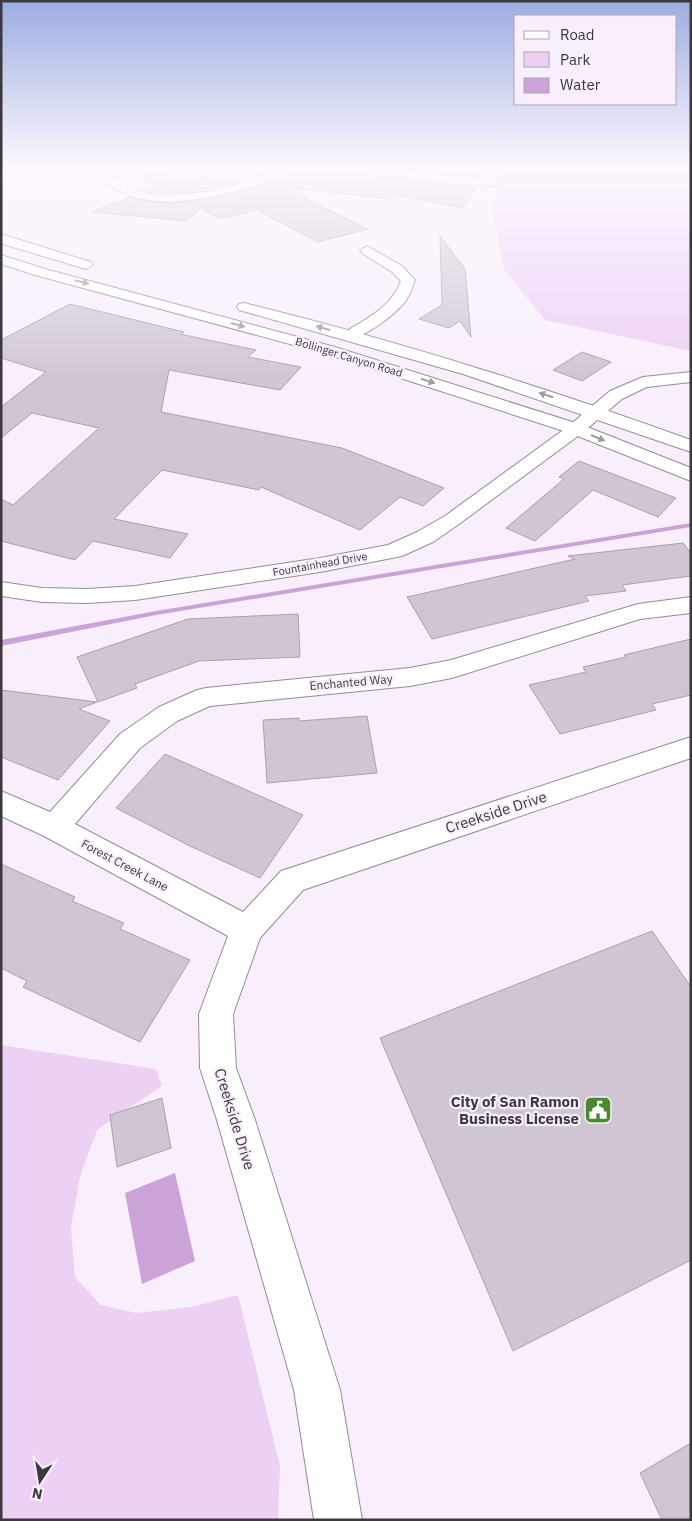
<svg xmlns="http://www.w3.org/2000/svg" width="692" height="1521" font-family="'IBM Plex Sans',sans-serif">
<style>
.green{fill:#ecd1f5}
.water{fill:#cba3d9}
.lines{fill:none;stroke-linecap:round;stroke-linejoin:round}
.stream{fill:#cba3d9;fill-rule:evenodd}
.building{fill:#d0c6d3;stroke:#aaa0ad}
.street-casing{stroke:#948b97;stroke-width:2}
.secondary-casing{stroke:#948b97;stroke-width:2}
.street{fill:#fff;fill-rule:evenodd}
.secondary{fill:#fff;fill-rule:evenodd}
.oneway{fill:#9e9c9e}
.labels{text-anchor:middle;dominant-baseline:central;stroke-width:4.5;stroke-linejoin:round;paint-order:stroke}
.far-street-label{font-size:11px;fill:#3c383e;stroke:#f9effc}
.street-label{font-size:12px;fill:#3c383e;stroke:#f9effc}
.near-street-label{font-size:15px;fill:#3c383e;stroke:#f9effc}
.near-poi-label{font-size:15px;font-weight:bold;fill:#3c383e;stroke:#f9effc;text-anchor:end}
</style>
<rect width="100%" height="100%" fill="#f9effc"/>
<!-- green -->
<g class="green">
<path d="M497,167H691V351L545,320L504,269L492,208L499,185Z"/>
<path d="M1,1045L156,1069L162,1086L97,1130L80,1177L71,1228L75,1277L101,1305L136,1313L191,1307L238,1295L280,1466L278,1520H1Z"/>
</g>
<!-- water -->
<path class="water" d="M175,1173L195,1261L142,1284L125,1193Z"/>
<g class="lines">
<!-- stream -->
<path class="stream" d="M691,523V527L156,615L1,646V640L156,611Z"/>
</g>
<!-- building -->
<g class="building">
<path d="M252,167H280L251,177Z"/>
<path d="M304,167H337L344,172L444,185L476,187L463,208L390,194L393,199L282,187L368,229L318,242L257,210L220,219L200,208L187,221L91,212L130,197L156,203H179L226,196L286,178Z"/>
<path d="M385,167H465L487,169L482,177Z"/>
<path d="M134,170L237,182L183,193L148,191H145L157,186Z"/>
<path d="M440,236L465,269L471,337L460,321L449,328L419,319L442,305Z"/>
<path d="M70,304L184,332L180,334L256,350L248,357L301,367L280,390L169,370L161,412L342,448L444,488L423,506L400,497L360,530L261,487L259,490L162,470L114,519L188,534L170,558L93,541L75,560L1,541V499L13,505L99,428L32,413L1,438V407L46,372L1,358V340Z"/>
<path d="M582,352L611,362L582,381L553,370Z"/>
<path d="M579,461L676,498L658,517L593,490L535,541L506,528L564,479L559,477Z"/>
<path d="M683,543L691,553V576L622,585L626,591L585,596L589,601L432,639L407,597L575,559L568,556Z"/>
<path d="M298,614L300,657L199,661L135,684L137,688L98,702L77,657L188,619Z"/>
<path d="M691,639V695L652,704L656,710L560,734L529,685L586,672L583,667L626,657L624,655Z"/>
<path d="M1,690L97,702L79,709L110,721L58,780L1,757Z"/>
<path d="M367,716L377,773L267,783L263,720L299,718V721Z"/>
<path d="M165,754L303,815L260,878L192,847L116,808Z"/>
<path d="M1,864L75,897L72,901L124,923L120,929L190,960L140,1042L23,987L27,981L1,968Z"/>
<path d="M652,931L691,987V1260L513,1351L380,1038Z"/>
<path d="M162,1098L171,1148L117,1167L110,1115Z"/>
<path d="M691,1443V1520H662L640,1473Z"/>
</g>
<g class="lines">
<!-- street casing -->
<g class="street-casing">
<g id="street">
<path d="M286,167H302C294,175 278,178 267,182C219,198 137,220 99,174L101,172C112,169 118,180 127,185C132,189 142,192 148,193C194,201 243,183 286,167Z"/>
<path d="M339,167C391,167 444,177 497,180L503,183L497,186L444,183L344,170Z"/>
<path d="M367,246L402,266L415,280C412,288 410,295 405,302C395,314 361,342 345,338L343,335L345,332C368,318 391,307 401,281L392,272L362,253L360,250Z"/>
<path d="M691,372V382L647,387L622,399L582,433L459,524L433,542L402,556L320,572L135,600L87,603L42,602L1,596V582L42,588L87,589L135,586L320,558L388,545L417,532L445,516L570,425L610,391L643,377Z"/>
<path d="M691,597V613L640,619L452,678L410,686L210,706L177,721L140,748L75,824L243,912L281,871L691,737V758L303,890L260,938L233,1014L236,1068L255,1120L340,1390L362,1520H314L294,1390L217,1120L200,1068L199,1014L228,936L44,836L1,816V791L50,812L120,734L159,707L197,690L206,688L410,668L451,660L638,604Z"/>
</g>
</g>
<!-- secondary casing -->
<g class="secondary-casing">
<g id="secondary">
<path d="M1,234L91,262L93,265L86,269L6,245L1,243Z"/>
<path d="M1,255L45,269L335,347L582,425L691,468V481L570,433L323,353L35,275L1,264Z"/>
<path d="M244,303C395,340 544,387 691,440V452L463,374L239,310L237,307L239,304Z"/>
</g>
</g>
<!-- street -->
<use href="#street" class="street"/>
<!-- secondary -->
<use href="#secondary" class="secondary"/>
</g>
<!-- one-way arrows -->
<defs><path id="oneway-solid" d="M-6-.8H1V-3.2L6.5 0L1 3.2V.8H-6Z" transform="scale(1.25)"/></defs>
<g class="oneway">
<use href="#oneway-solid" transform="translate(82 282) rotate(14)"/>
<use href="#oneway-solid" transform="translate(238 325) rotate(15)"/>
<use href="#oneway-solid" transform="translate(323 328) rotate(-165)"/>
<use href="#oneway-solid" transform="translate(428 381) rotate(18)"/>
<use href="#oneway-solid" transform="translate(546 395) rotate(-163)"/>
<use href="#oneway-solid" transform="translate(598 438) rotate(22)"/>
</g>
<!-- sky -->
<linearGradient id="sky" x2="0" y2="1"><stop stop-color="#9cade2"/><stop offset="0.44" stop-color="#fcf8fe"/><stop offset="1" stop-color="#fcf8fe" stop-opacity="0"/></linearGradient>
<rect width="692" height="380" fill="url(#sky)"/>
<!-- icons -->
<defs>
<g id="civic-square" transform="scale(1.4375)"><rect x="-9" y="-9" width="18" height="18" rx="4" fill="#498a2c" stroke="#f9effc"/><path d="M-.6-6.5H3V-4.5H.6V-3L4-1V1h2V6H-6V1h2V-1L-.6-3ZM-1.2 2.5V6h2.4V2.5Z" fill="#fff"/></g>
</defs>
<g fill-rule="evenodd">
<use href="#civic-square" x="598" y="1110"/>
</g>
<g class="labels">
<!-- far-street labels -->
<g class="far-street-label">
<text transform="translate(349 357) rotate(17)">Bollinger Canyon Road</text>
<text transform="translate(320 564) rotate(-10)">Fountainhead Drive</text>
</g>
<!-- street labels -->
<g class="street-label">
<text transform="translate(351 682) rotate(-5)">Enchanted Way</text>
<text transform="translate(125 865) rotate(28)">Forest Creek Lane</text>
</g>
<!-- near-street labels -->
<g class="near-street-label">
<text transform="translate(496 812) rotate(-18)">Creekside Drive</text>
<text transform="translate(235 1119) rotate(73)">Creekside Drive</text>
</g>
<!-- near-poi labels -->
<g class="near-poi-label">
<text x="579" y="1101">City of San Ramon<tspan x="579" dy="17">Business License</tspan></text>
</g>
</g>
<!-- border -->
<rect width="692" height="1521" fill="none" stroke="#3c383e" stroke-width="5"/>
<!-- legend -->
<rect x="514" y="15" width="162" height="90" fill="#f9effc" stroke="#ada6b0"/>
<rect x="524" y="31" width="25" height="8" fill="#ffffff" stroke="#ada6b0"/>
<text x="560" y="40" font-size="15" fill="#3c383e">Road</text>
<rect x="524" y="52" width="25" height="15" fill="#ecd1f5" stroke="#ada6b0"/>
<text x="560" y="65" font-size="15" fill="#3c383e">Park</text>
<rect x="524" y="78" width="25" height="15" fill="#cba3d9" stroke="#ada6b0"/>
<text x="560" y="90" font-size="15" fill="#3c383e">Water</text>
<!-- north arrow -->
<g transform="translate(40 1481) rotate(192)" stroke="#f9effc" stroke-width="4" paint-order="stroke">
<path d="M0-4L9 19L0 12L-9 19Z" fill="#3c383e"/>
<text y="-8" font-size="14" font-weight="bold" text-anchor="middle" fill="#3c383e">N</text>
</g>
</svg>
